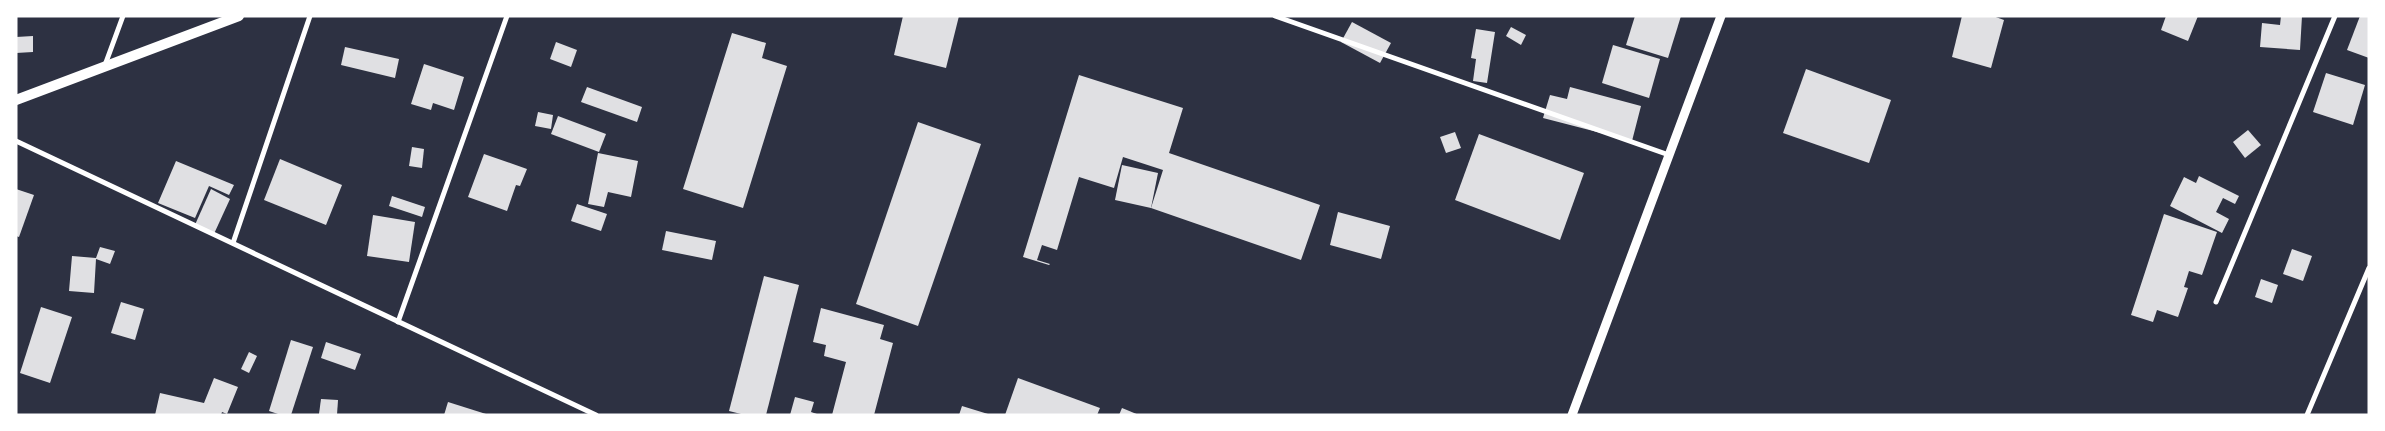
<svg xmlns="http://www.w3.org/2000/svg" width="2385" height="431" font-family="Mulish,sans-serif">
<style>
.building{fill:#e0e0e3}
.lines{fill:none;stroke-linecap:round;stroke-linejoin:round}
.minor{stroke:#fff;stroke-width:5}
.tertiary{stroke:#fff;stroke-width:9}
.secondary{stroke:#fff;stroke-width:10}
</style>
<rect width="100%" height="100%" fill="#2d3142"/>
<!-- building -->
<g class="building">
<path d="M903,16H959L946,68L894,55Z"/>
<path d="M1635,16H1681L1668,58L1626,45Z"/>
<path d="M1962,16H1993L2004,20L1991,68L1952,57Z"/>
<path d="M2166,16H2198L2188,41L2161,30Z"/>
<path d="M2281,16H2302L2300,50L2260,47L2262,23L2280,25Z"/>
<path d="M2360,16H2369V58L2347,50Z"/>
<path d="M1352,22L1391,43L1380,63L1341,42Z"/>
<path d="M1511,27L1526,35L1521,45L1506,36Z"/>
<path d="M1476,29L1495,32L1487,83L1473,81L1476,59L1471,58Z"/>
<path d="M732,33L766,43L762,58L787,66L743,208L683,189Z"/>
<path d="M33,36V52L16,53V37Z"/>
<path d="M556,42L577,50L571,67L550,59Z"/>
<path d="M1613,45L1660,59L1649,98L1602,83Z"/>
<path d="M345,47L399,59L395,78L341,65Z"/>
<path d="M424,64L464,77L454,110L433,103L431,110L411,104Z"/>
<path d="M1806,69L1891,100L1869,163L1783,133Z"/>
<path d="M2326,73L2365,85L2353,125L2313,112Z"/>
<path d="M1079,75L1183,108L1169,153L1320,205L1301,260L1151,208L1163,170L1123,157L1114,188L1079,177L1057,250L1042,245L1037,260L1050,264L1049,265L1023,257Z"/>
<path d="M587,87L642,107L637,122L581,102Z"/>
<path d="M1570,87L1641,106L1632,141L1543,118L1550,95L1567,99Z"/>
<path d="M538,112L553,115L551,129L535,126Z"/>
<path d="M558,116L606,134L599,152L551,134Z"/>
<path d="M918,122L981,144L918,326L856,304Z"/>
<path d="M2248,130L2261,145L2245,158L2233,142Z"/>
<path d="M1455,132L1461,148L1446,153L1440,137Z"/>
<path d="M1479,134L1584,173L1560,240L1455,200Z"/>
<path d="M412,147L424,149L422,168L409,166Z"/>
<path d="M598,153L638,161L631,197L608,192L604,207L588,204Z"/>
<path d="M484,154L527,169L520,186L516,185L507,211L468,197Z"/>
<path d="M280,159L342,185L326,225L264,200Z"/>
<path d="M176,161L234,185L229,195L209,186L195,218L158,203Z"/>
<path d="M1122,165L1158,173L1151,208L1115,200Z"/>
<path d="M2199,176L2239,196L2235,204L2223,198L2216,212L2229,219L2222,233L2170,206L2184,177L2196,183Z"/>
<path d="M16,189L34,195L19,237L16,236Z"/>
<path d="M211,189L230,199L213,236L194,227Z"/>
<path d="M392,196L425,207L422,217L389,206Z"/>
<path d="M577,204L607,214L601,231L571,221Z"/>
<path d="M1338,212L1390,226L1381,259L1330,245Z"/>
<path d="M2164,214L2217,232L2202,275L2189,271L2184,287L2188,288L2178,317L2157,310L2153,322L2131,315Z"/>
<path d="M373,215L415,222L409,262L367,256Z"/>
<path d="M666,231L716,241L712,260L662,250Z"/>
<path d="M100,247L115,251L110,264L96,259L94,293L69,291L72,256L96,258Z"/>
<path d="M2292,249L2312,256L2303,281L2283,274Z"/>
<path d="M764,276L799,285L766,415H745L729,411Z"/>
<path d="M2261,279L2278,285L2272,303L2255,297Z"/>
<path d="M121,302L144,309L135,340L111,333Z"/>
<path d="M41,307L72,317L50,383L20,373Z"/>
<path d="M821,308L884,325L880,339L893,343L874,415H832L846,362L824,356L826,345L813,342Z"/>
<path d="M291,340L313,347L291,415H281L269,411Z"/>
<path d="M326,342L361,354L355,370L321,358Z"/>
<path d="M249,352L257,356L249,373L241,369Z"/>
<path d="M214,378L238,387L227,414L222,412L221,415H155L160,393L204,403Z"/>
<path d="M1018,378L1100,408L1097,415H1005Z"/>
<path d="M795,397L814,402L811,412L820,415H790Z"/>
<path d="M321,399L338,400L337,415L319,414Z"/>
<path d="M448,402L486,414V415H444Z"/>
<path d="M962,406L988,414V415H959Z"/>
<path d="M1122,408L1139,415H1119Z"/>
</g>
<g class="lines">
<!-- minor -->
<g class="minor">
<path d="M1275,16L1669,155"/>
<path d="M105,65L123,16"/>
<path d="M16,141L596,415"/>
<path d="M233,243L310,16"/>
<path d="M2216,302L2335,16"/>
<path d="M398,322L507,16"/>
<path d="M2307,415L2369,268"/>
</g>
<!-- tertiary -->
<path class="tertiary" d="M1572,415L1721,16"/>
<!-- secondary -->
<path class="secondary" d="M16,100L239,16"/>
</g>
<!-- border -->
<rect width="2385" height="431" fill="none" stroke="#ffffff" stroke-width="35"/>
</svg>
